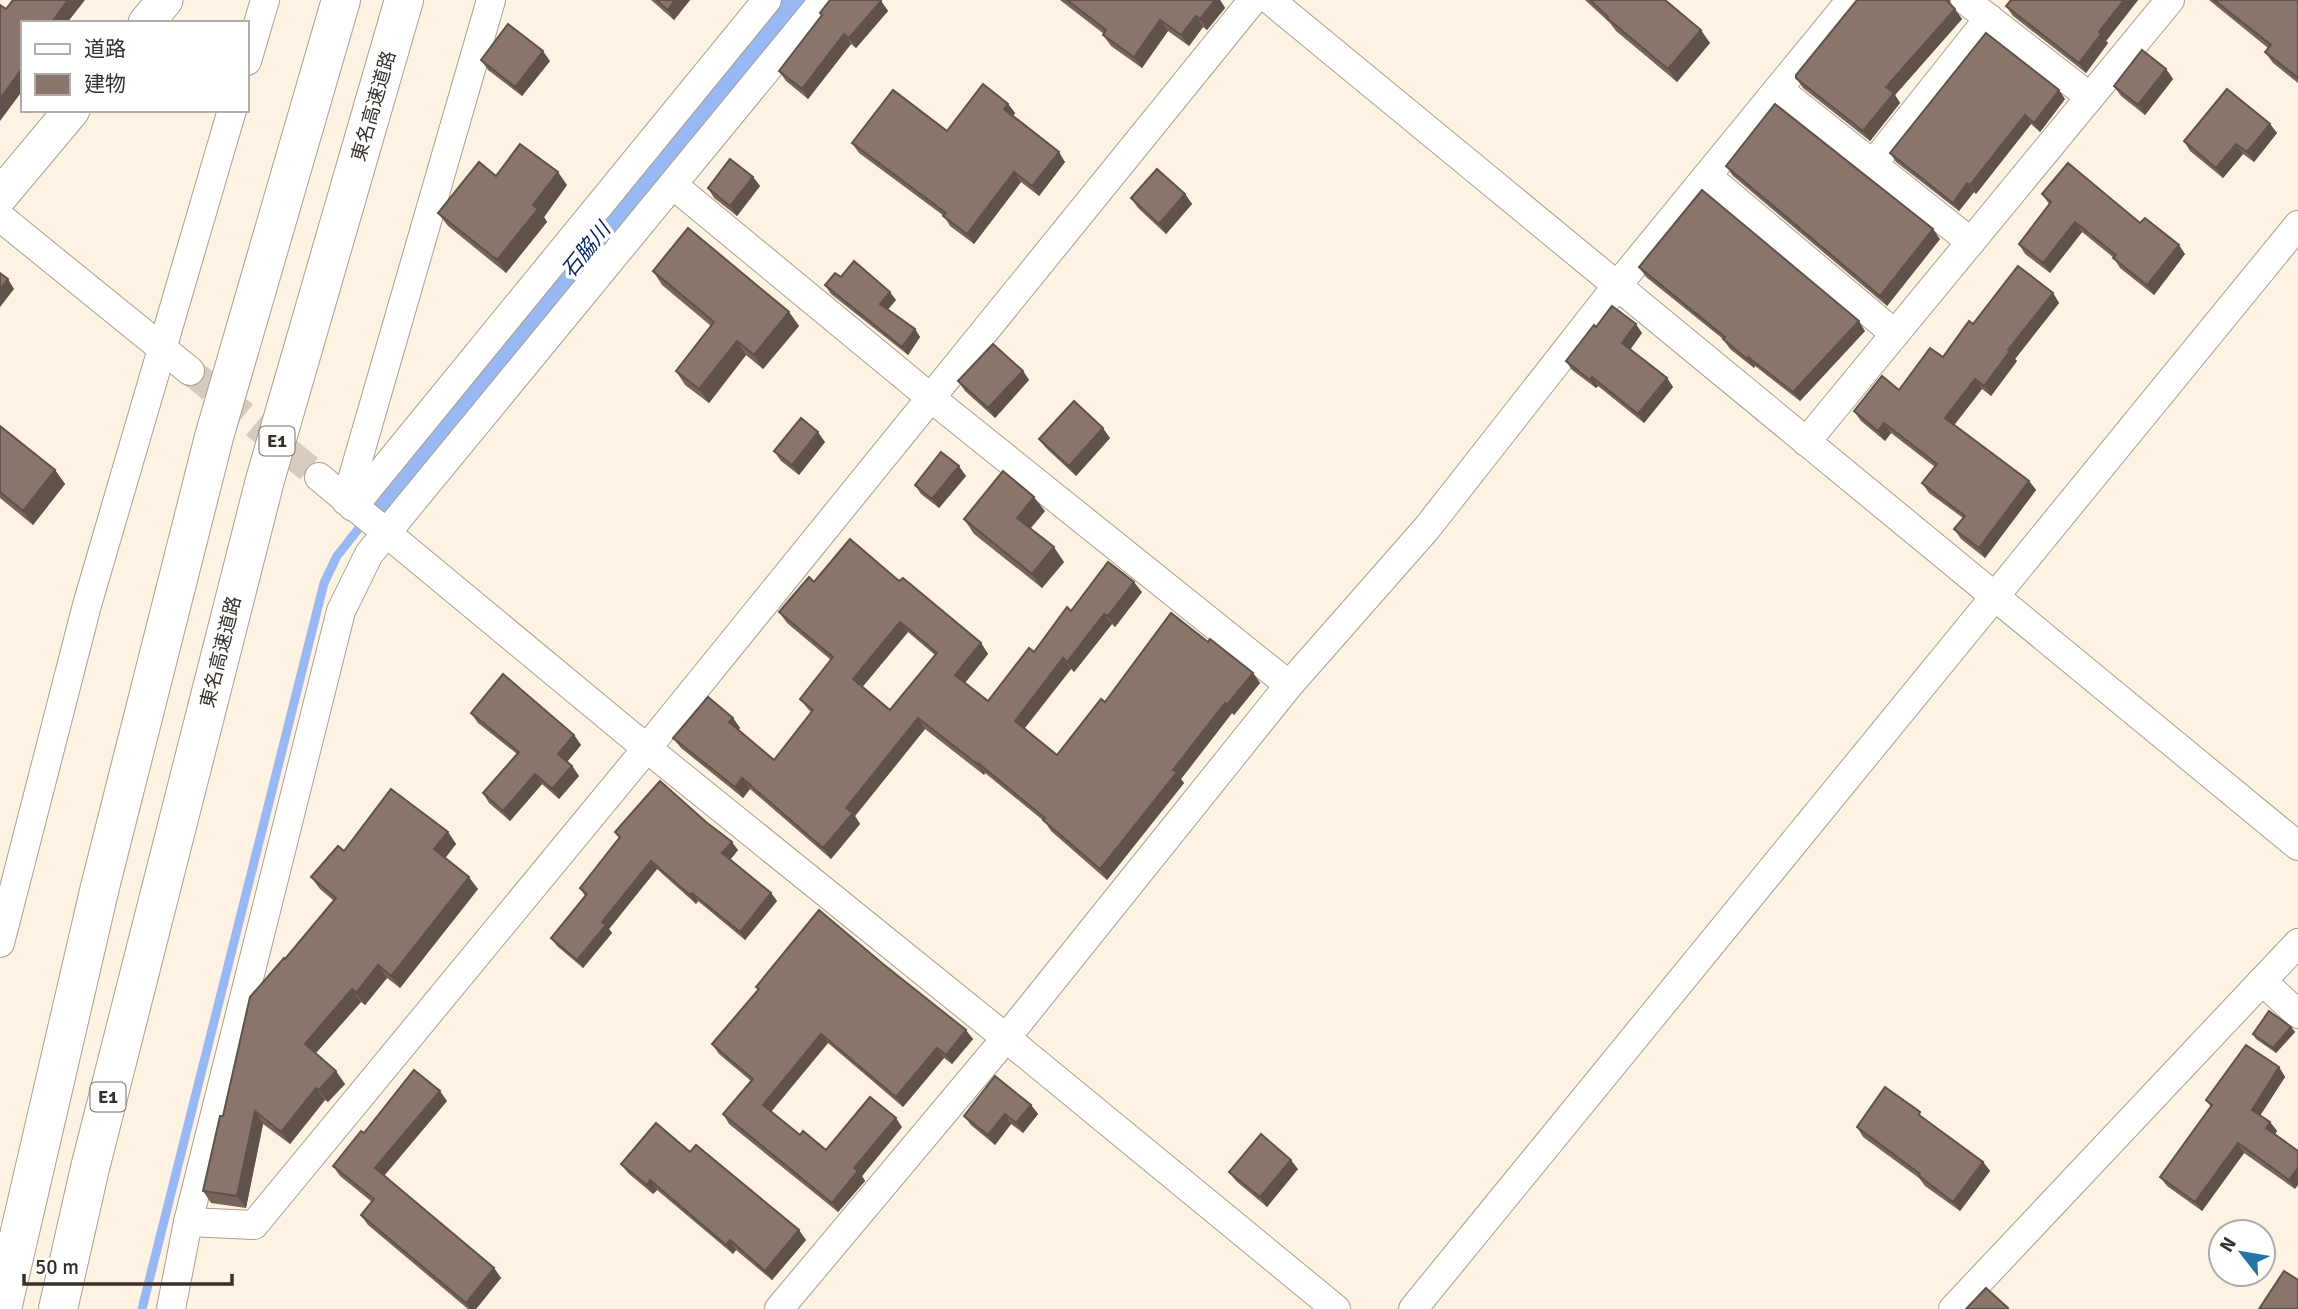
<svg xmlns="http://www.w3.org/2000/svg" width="2298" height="1309" font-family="Signika,'Noto Sans JP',sans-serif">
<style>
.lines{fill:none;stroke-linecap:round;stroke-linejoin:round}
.stream{stroke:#97b8f2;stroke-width:9}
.river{stroke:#97b8f2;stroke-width:51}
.minor-tunnel{stroke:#d6cbbe;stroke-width:28;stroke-dasharray:28 14;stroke-linecap:butt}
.minor-casing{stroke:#ad9f8e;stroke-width:30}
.tertiary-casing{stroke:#ad9f8e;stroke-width:37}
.motorway-casing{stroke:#ad9f8e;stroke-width:40}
.minor{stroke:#fff;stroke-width:28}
.tertiary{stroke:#fff;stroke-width:35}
.motorway{stroke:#fff;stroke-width:38}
.wall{fill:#76655c;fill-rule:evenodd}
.shaded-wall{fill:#60524b}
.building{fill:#89756b;stroke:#60524b;stroke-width:2;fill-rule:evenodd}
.labels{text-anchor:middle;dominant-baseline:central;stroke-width:7;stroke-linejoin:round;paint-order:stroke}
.shield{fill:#fff;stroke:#736f6a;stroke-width:2}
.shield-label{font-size:18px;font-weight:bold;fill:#37312a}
.street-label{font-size:19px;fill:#37312a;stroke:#fff}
.water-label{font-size:21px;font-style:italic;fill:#052668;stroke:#fff}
</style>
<rect width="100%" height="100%" fill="#fef2e3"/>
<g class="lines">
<!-- stream -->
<path class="stream" d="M142,1309L324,583L337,556L382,499"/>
<!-- river -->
<path class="river" d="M382,499L790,0"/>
<!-- minor-tunnel -->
<path class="minor-tunnel" d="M190,371L319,477"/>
<!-- minor casing -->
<g class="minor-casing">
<g id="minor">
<path d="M1270,0L2298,846"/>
<path d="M1965,0L2090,97"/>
<path d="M247,61L265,0"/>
<path d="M1778,89L1971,242"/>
<path d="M1873,164L1989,18"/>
<path d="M1707,176L1895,334"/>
<path d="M673,185L931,398L1289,685"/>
<path d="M0,217L190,371"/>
<path d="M1806,442L2170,0"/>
<path d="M319,477L628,733L1006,1038L1336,1309"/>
<path d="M346,501L491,0"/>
<path d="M353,507L767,0"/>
<path d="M0,943L87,605L232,110"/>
<path d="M2262,981L2298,1014"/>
<path d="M188,1222L254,1225L647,748L1253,0"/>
<path d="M171,1309L188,1222L341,611L369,554L824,0"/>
<path d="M779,1309L1006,1038L1289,685L1427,528L1616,287L1851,0"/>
<path d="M1413,1309L2298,225"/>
<path d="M1953,1309L2298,943"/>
</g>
</g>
<!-- tertiary casing -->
<g class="tertiary-casing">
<g id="tertiary">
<path d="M146,23L165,0"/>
<path d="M0,196L72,110"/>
</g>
</g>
<!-- motorway casing -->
<g class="motorway-casing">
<g id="motorway">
<path d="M2,1309L100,887L214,437L341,0"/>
<path d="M58,1309L90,1168L265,480L404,0"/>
</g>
</g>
<!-- minor -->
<use href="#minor" class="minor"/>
<!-- tertiary -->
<use href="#tertiary" class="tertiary"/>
<!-- motorway -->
<use href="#motorway" class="motorway"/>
</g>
<!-- wall -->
<g class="wall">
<path d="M651,0H690L674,20Z"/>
<path d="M1060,0H1220L1225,8L1207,30L1203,27L1189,46L1168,31L1142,68L1111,46L1103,35L1104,34Z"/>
<path d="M1585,0H1665L1710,43L1677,82L1616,31L1610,23Z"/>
<path d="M1857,0H1950V4L1962,19L1895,95L1900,103L1870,141L1803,88L1796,78Z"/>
<path d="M2011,0H2138L2106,41L2108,43L2086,73L2013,16L2006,6Z"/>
<path d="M2209,0H2298V83L2273,63L2265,52L2268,48Z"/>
<path d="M881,1L888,11L856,48L851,44L808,99L786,81L779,71L822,15L820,13Z"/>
<path d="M481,60L550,61L522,96L488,70Z"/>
<path d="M2166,69L2173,79L2145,115L2121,96L2114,86Z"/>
<path d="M2065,99L2040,132L2031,124L1976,194L1974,192L1959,211L1896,162L1890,153Z"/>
<path d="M1008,104L1015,113L1013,116L1065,162L1039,196L1021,182L974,244L950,226L944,216L859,153L852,143L947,131Z"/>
<path d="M2270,124L2277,133L2254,162L2243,154L2223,178L2190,151L2184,141Z"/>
<path d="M1726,166L1940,239L1887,306L1733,176Z"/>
<path d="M496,176L567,185L544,217L547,222L506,273L448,226L438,213Z"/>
<path d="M753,177L760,186L737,216L714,198L708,188Z"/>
<path d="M1185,194L1192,204L1166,234L1138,208L1131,198Z"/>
<path d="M2042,194L2140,223L2185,254L2154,295L2120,268L2114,258L2082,232L2050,273L2025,254L2019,244L2049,204Z"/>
<path d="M1639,267L1865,331L1800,401L1755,366L1754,368L1730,349L1723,339L1646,277Z"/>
<path d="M653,271L789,312L799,326L763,369L746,355L709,403L685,385L676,371L711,326L662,285Z"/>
<path d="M841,277L896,300L887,310L915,329L920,337L908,355L831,294L825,285Z"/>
<path d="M2053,293L2059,303L2015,359L2017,361L1991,396L1982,389L1954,425L2029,481L2036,490L1985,558L1961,539L1954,529L1963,518L1929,493L1922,483L1935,467L1891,433L1885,441L1861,421L1854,411L1899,390L1943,357L1973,324Z"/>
<path d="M1596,327L1642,333L1630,350L1667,378L1673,387L1644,423L1598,386L1596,388L1572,370L1566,361Z"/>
<path d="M1023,371L1029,380L995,418L965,391L958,381Z"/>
<path d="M0,426L55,470L65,484L33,525L0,498Z"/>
<path d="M1110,438L1076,476L1046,448L1039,439Z"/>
<path d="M825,442L799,475L781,461L774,451Z"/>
<path d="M966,476L939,508L921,494L915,485Z"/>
<path d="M1045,511L1031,528L1064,562L1042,588L974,534L964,519Z"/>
<path d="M899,581L981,643L988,654L965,683L988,701L1071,611L1142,592L1115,627L1112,624L1074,672L1071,669L1025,728L1057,755L1105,702L1208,642L1253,673L1260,683L1234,715L1232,713L1181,779L1184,783L1107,880L1051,831L1045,822L985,773L984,775L925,729L855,816L860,824L831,859L750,789L743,798L681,748L673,738L733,718L740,728L738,730L774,760L811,712L808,709L800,699L831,660L787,623L779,612L814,582ZM908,632L935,655L890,710L862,687Z"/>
<path d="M471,713L574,735L581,745L567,762L572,766L579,776L559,799L542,784L510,821L489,803L483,793L517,754L478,723Z"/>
<path d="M448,832L456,844L445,858L478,889L400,988L387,978L365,1005L361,1002L316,1053L345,1084L328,1102L325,1100L290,1144L263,1124L246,1208L211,1203L203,1191L223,1116L285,959L334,901L320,889L311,877L344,851Z"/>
<path d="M615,832L738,850L730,860L771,893L777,901L745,940L698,901L696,904L657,869L609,929L612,933L583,968L557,946L551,938L585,896L580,888L619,838Z"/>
<path d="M883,964L973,1039L952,1064L944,1058L903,1107L828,1043L771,1112L800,1135L826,1150L902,1127L862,1176L865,1181L838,1212L729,1124L723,1114L751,1081L719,1054L712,1044L758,990L756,987Z"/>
<path d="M2291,1027L2295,1032L2276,1053L2256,1039L2253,1034Z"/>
<path d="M2279,1067L2285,1077L2260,1115L2270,1122L2277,1131L2275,1134L2295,1189L2244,1153L2202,1211L2167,1186L2160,1177L2211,1107L2206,1100Z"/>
<path d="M447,1101L384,1176L494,1268L501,1278L476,1309H468L368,1225L361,1215L372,1202L340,1176L333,1166L364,1133Z"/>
<path d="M1031,1105L1038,1114L1023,1133L1011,1124L995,1145L971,1125L964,1116Z"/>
<path d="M1925,1120L1983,1162L1990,1171L1960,1211L1925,1186L1919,1178L1863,1137L1857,1127Z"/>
<path d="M690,1152L806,1240L772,1280L736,1250L733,1254L657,1190L653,1194L628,1173L621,1164Z"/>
<path d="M1298,1169L1267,1207L1236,1181L1229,1172Z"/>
</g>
<!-- shaded-wall -->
<g class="shaded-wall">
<path d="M68,0H85L67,23H51Z"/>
<path d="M675,0H690L674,20L668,10Z"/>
<path d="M1215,0H1220L1225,8L1207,30L1200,19Z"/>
<path d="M2124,0H2138L2106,41L2108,43L2086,73L2079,63L2099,32Z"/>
<path d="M881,1L888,11L856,48L849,38Z"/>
<path d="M1955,9L1962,19L1895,95L1900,103L1870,141L1863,131L1886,87Z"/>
<path d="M1196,16L1203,27L1189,46L1181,35Z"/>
<path d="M1160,20L1168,31L1142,68L1134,57Z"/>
<path d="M1701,30L1710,43L1677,82L1668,69Z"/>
<path d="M844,34L851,44L808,99L802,89Z"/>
<path d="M543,51L550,61L522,96L515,87Z"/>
<path d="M23,67V90L0,121V99Z"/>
<path d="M2166,69L2173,79L2145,115L2138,105Z"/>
<path d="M2059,90L2065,99L2040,132L2034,123Z"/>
<path d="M1008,104L1015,113L1011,119L1004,109Z"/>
<path d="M2025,115L2031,124L1976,194L1970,185Z"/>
<path d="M2270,124L2277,133L2254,162L2247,152Z"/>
<path d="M2236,144L2243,154L2223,178L2216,168Z"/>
<path d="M1059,152L1065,162L1039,196L1032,186Z"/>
<path d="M558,172L567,185L544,217L547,222L506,273L497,260L533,205Z"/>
<path d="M1014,172L1021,182L974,244L967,234Z"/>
<path d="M753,177L760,186L737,216L730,206Z"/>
<path d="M1967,183L1974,192L1959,211L1953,203Z"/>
<path d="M1185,194L1192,204L1166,234L1159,224Z"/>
<path d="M2075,222L2082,232L2050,273L2043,263Z"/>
<path d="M1933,229L1940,239L1887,306L1880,296Z"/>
<path d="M2179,245L2185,254L2154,295L2147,285Z"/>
<path d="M8,279L14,289L0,307V289Z"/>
<path d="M890,292L896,300L885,313L880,304Z"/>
<path d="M2053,293L2059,303L2015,359L2017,361L1991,396L1984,386L2008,350Z"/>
<path d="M789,312L799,326L763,369L754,355Z"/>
<path d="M1859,321L1865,331L1800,401L1793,392Z"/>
<path d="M1636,324L1642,333L1628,352L1622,343Z"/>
<path d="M915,329L920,337L908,355L902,347Z"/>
<path d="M737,341L746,355L709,403L699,389Z"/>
<path d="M1748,357L1755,366L1754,368L1747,359Z"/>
<path d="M1023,371L1029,380L995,418L988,408Z"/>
<path d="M1592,377L1598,386L1596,388L1590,380Z"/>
<path d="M1667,378L1673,387L1644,423L1638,414Z"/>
<path d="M1975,379L1982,389L1952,428L1945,418Z"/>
<path d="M1884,423L1891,433L1885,441L1878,431Z"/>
<path d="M1103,428L1110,438L1076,476L1069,466Z"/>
<path d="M818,432L825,442L799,475L792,465Z"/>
<path d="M959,466L966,476L939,508L932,499Z"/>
<path d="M55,470L65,484L33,525L23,511Z"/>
<path d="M2029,481L2036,490L1985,558L1979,548Z"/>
<path d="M1034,497L1045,511L1027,532L1017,518Z"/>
<path d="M1054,547L1064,562L1042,588L1032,574Z"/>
<path d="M1134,582L1142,592L1115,627L1108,616Z"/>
<path d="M1104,614L1112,624L1074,672L1067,662Z"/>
<path d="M900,622L908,632L860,690L853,679Z"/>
<path d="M981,643L988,654L963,685L955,675Z"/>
<path d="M1063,658L1071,669L1022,731L1015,721Z"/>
<path d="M1253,673L1260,683L1234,715L1227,705Z"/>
<path d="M1225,703L1232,713L1181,779L1184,783L1107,880L1100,869L1173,770Z"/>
<path d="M733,718L740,728L736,733L729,722Z"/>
<path d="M918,718L925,729L855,816L860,824L831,859L823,848L846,808Z"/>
<path d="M574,735L581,745L565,764L558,754Z"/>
<path d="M978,763L985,773L984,775L977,764Z"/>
<path d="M572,766L579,776L559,799L552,789Z"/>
<path d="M535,774L542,784L510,821L503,811Z"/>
<path d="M742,778L750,789L743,798L735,787Z"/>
<path d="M448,832L456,844L443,861L434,849Z"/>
<path d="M732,842L738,850L728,862L722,853Z"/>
<path d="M651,861L657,869L609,929L612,933L583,968L577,960L602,922Z"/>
<path d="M469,877L478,889L400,988L391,976Z"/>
<path d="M692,893L698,901L696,904L690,895Z"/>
<path d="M771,893L777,901L745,940L740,932Z"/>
<path d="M378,965L387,978L365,1005L356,993Z"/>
<path d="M352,989L361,1002L313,1056L305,1044Z"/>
<path d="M2291,1027L2295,1032L2276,1053L2273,1048Z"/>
<path d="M966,1030L973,1039L952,1064L946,1055Z"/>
<path d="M821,1034L828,1043L769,1114L763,1105Z"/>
<path d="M937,1048L944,1058L903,1107L896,1097Z"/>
<path d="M2279,1067L2285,1077L2258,1119L2252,1110Z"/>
<path d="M336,1071L345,1084L328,1102L319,1090Z"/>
<path d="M316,1088L325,1100L290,1144L281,1132Z"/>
<path d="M440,1091L447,1101L382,1178L375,1168Z"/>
<path d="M1031,1105L1038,1114L1023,1133L1016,1123Z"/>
<path d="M255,1111L263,1124L246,1208L237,1196Z"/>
<path d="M1005,1114L1011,1124L995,1145L988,1135Z"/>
<path d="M896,1118L902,1127L862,1176L865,1181L838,1212L832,1203L854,1168Z"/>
<path d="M2270,1122L2277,1131L2273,1137L2266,1128Z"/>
<path d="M2238,1143L2244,1153L2202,1211L2195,1202Z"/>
<path d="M1291,1160L1298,1169L1267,1207L1260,1197Z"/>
<path d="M1983,1162L1990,1171L1960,1211L1953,1202Z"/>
<path d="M2298,1168V1185L2295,1189L2289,1180Z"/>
<path d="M650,1180L657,1190L653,1194L647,1185Z"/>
<path d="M799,1230L806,1240L772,1280L765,1271Z"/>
<path d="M730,1240L736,1250L733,1254L726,1245Z"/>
<path d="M494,1268L501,1278L476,1309H470L466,1303Z"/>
</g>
<!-- building -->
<g class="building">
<path d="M13,0H68L51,23H23V67L0,99V5L6,9Z"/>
<path d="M656,0H675L668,10Z"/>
<path d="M830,0H880L881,1L849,38L844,34L802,89L779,71L822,15L820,13Z"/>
<path d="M1067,0H1215L1200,19L1196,16L1181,35L1160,20L1134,57L1103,35L1106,30Z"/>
<path d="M1590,0H1665L1701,30L1668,69L1607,18L1608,17Z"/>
<path d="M1857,0H1946L1955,9L1886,87L1894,93L1863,131L1796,78V75Z"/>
<path d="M2011,0H2124L2099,32L2101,34L2079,63L2006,6Z"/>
<path d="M2214,0H2298V78L2265,52L2271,45Z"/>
<path d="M508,24L543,51L515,87L481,60Z"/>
<path d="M1986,33L2059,90L2034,123L2025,115L1970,185L1967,183L1953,203L1890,153Z"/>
<path d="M2142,50L2166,69L2138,105L2114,86Z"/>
<path d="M983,84L1008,104L1004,109L1059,152L1032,186L1014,172L967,234L943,216L946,213L852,143L893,90L947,131Z"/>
<path d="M2227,89L2270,124L2247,152L2236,144L2216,168L2184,141Z"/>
<path d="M1775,104L1933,229L1880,296L1726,166Z"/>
<path d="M520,144L558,172L533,205L538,209L497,260L438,213L479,162L496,176Z"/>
<path d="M730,159L753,177L730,206L708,188Z"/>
<path d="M2068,163L2140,223L2145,218L2179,245L2147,285L2113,258L2116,255L2075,222L2043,263L2019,244L2051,202L2042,194Z"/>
<path d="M1157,169L1185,194L1159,224L1131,198Z"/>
<path d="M1702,190L1859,321L1793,392L1748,357L1747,359L1723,339L1725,337L1639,267Z"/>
<path d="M688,228L789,312L754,355L737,341L699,389L676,371L714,322L653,271Z"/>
<path d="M854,261L890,292L880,304L915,329L902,347L825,285L835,273L841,277Z"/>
<path d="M2018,266L2053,293L2008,350L2010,351L1984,386L1975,379L1945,418L2029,481L1979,548L1954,529L1965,516L1922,483L1937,464L1884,423L1878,431L1854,411L1882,376L1899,390L1930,348L1943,357L1969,321L1973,324Z"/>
<path d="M0,273L8,279L0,289Z"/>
<path d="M1612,306L1636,324L1622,343L1667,378L1638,414L1592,377L1590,380L1566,361L1594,325L1596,327Z"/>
<path d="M993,344L1023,371L988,408L958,381Z"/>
<path d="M1074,401L1103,428L1069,466L1039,439Z"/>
<path d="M801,418L818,432L792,465L774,451Z"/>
<path d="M0,426L55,470L23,511L0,492Z"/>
<path d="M941,452L959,466L932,499L915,485Z"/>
<path d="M1003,471L1034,497L1017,518L1054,547L1032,574L964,519Z"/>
<path d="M850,539L899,581L903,578L981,643L955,675L988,701L1029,648L1034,652L1067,607L1071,611L1108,562L1134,582L1108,616L1104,614L1067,662L1063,658L1015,721L1057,755L1101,699L1105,702L1171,613L1208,642L1210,639L1253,673L1227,705L1225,703L1173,770L1177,772L1100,869L1043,820L1045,818L978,763L977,764L918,718L846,808L853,813L823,848L742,778L735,787L673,738L708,697L733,718L729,722L774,760L813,710L800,699L833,657L779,612L809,577L814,582ZM900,622L937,653L890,710L853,679Z"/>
<path d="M503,674L574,735L558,754L572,766L552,789L535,774L503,811L483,793L519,752L471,713Z"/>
<path d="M660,781L706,822L732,842L722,853L771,893L740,932L692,893L690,895L651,861L602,922L606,925L577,960L551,938L587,894L580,888L620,837L615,832Z"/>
<path d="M391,789L448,832L434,849L469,877L391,976L378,965L356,993L352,989L305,1044L336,1071L319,1090L316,1088L281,1132L255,1111L237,1196L203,1191L220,1116H223L250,997L284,958L285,959L336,898L311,877L338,846L344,851Z"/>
<path d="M819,910L883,964L966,1030L946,1055L937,1048L896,1097L821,1034L763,1105L800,1135L803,1131L826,1150L870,1097L896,1118L854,1168L858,1171L832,1203L723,1114L753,1079L712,1044L759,989L756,987Z"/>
<path d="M2269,1011L2291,1027L2273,1048L2253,1034Z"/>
<path d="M2246,1045L2279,1067L2252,1110L2270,1122L2266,1128L2298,1151V1168L2289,1180L2238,1143L2195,1202L2160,1177L2212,1105L2206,1100Z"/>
<path d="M414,1070L440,1091L375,1168L494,1268L466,1303L361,1215L374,1199L333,1166L361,1131L364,1133Z"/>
<path d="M995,1076L1031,1105L1016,1123L1005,1114L988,1135L964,1116Z"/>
<path d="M1885,1087L1920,1112L1919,1115L1983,1162L1953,1202L1919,1176L1920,1174L1857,1127Z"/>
<path d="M656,1123L690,1152L696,1145L799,1230L765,1271L730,1240L726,1245L650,1180L647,1185L621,1164Z"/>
<path d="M1261,1134L1291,1160L1260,1197L1229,1172Z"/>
<path d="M2284,1271L2298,1280V1309H2259Z"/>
<path d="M1986,1288L2008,1308L2007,1309H1966Z"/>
</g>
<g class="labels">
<!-- shield labels -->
<g class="shield">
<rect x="259.5" y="426.5" width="35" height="29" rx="5"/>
<rect x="90.5" y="1082.5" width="35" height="29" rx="5"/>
</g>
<g class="shield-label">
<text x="277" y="441">E1</text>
<text x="108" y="1097">E1</text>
</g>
<!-- street labels -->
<g class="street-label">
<text transform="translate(374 106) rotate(-74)">東名高速道路</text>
<text transform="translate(221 652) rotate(-76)">東名高速道路</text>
</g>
<!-- water labels -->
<g class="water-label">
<text transform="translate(586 250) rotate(-51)">石脇川</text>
</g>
</g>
<!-- legend -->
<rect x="21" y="21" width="228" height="91" fill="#ffffff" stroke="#afadaa" stroke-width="2"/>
<rect x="35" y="44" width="35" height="10" fill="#ffffff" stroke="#afadaa" stroke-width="2"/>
<text x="84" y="56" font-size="21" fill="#37312a">道路</text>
<rect x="35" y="74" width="35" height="21" fill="#89756b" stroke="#afadaa" stroke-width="2"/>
<text x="84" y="91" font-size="21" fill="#37312a">建物</text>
<!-- north arrow -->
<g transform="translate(2242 1253) rotate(301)"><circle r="33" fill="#ffffff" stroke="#afadaa" stroke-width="2"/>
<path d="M0-5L12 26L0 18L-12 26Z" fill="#2275a6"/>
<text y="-10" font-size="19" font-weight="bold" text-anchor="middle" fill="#37312a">N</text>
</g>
<!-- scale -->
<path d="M24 1274v10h208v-10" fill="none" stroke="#37312a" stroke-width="3.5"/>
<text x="35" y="1274" font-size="21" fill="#37312a" stroke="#ffffff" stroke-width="5" paint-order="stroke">50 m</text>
</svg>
